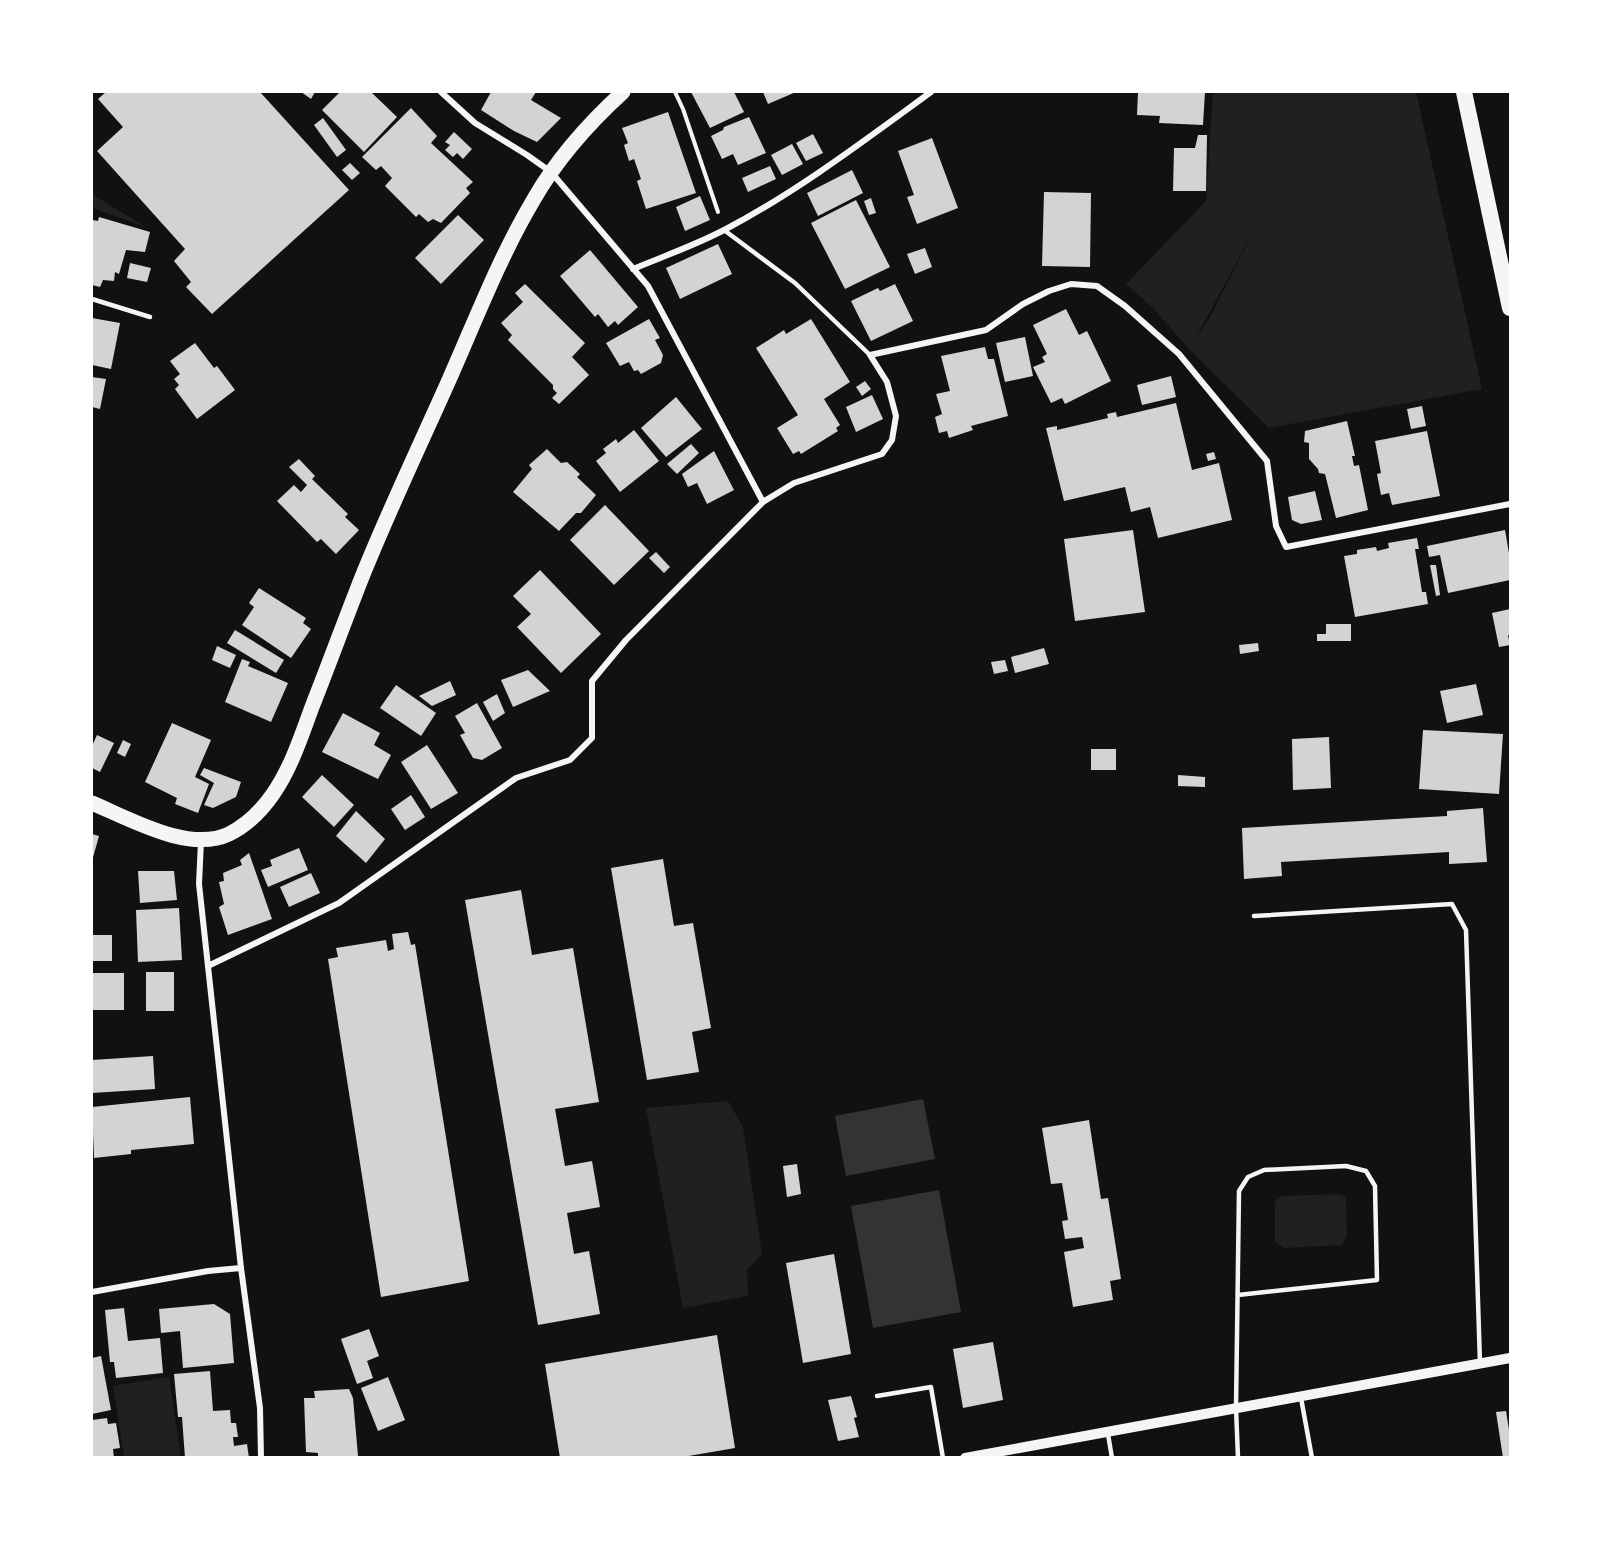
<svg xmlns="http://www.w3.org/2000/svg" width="1602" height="1549" font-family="'PT Sans Narrow',sans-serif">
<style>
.green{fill:#202020;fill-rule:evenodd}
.water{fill:#333}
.building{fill:#d3d3d3}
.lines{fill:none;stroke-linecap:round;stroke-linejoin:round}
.path{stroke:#f5f5f5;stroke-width:4}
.service{stroke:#f5f5f5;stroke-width:4.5}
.minor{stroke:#f5f5f5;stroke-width:6}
.tertiary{stroke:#f5f5f5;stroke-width:10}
.primary{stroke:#f5f5f5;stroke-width:15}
.trunk{stroke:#f5f5f5;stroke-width:16}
</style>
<rect width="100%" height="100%" fill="#111"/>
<!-- green -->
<g class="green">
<path d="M1213,92H1416L1482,389L1269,428L1189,349L1153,308L1126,284L1206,201ZM1254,231L1210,317L1194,341Z"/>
<path d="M92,188L95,196L146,227L92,208Z"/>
<path d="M728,1101L743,1127L762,1254L747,1270L748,1296L683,1308L646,1108Z"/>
<path d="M1340,1194L1346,1197L1347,1236L1342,1245L1284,1248L1275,1242V1201L1282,1196Z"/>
<path d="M169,1377L181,1457H124L113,1386Z"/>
</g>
<!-- water -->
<g class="water">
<path d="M923,1099L935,1159L846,1176L835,1116Z"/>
<path d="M939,1190L961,1312L873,1328L851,1206Z"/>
</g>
<!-- building -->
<g class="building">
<path d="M106,92H260L349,190L212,314L186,287L191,282L174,261L185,249L97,151L123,127L98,99Z"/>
<path d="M301,92H315L311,99Z"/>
<path d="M340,92H371L397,117L364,152L322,110Z"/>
<path d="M491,92H536L531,100L561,118L537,142L514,131L481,110Z"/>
<path d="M691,92H734L744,112L710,128Z"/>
<path d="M763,92H796L768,104Z"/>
<path d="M1138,92H1205L1203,125L1159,123L1160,116L1137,115Z"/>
<path d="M411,108L437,136L431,143L473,182L466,188L470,193L441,223L433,219L428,222L419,214L416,217L385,186L392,178L381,166L376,170L362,157Z"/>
<path d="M668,112L696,193L646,209L637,181L641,179L634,159L629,161L624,145L628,143L622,128Z"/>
<path d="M749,117L766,153L738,165L733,154L722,159L711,136L723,130L724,127Z"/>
<path d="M323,118L346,150L337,157L314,125Z"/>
<path d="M454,132L472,149L463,159L457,153L453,157L445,150L450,145L445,142Z"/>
<path d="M813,134L823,153L806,161L796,143Z"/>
<path d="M1198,135H1207L1206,191H1173L1174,148H1195Z"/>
<path d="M932,138L958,208L917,224L907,197L914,195L898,151Z"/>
<path d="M792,144L803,164L782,175L771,155Z"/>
<path d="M350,163L360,173L352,180L342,170Z"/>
<path d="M770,166L776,179L748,192L742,178Z"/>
<path d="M852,170L863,193L818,216L807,193Z"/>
<path d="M1044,192L1091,193L1090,267L1042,266Z"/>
<path d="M700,196L710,220L685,231L676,207Z"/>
<path d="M871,198L876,213L869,215L864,201Z"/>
<path d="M856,200L890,267L845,289L811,223Z"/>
<path d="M458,215L484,240L441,284L415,258Z"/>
<path d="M99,217L150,232L145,252L126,250L119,274L115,272L114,281L103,280L100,287L92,285V220L98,221Z"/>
<path d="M718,244L732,274L680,299L666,268Z"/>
<path d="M925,248L932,267L915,274L907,254Z"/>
<path d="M590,250L638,307L618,325L615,321L608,327L598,314L595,317L560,276Z"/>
<path d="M130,263L151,268L147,282L127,278Z"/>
<path d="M525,284L585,343L572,357L589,375L559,404L552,398L557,393L553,389V385L508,340L512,335L501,323L523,302L515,293Z"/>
<path d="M895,284L913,321L871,341L851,301L878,288L880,291Z"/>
<path d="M1066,309L1079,335L1087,331L1111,381L1065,404L1062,398L1051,403L1033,367L1045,362L1042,357L1047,354L1033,325Z"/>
<path d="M92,318L120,323L111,369L92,365Z"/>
<path d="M649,319L660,338L655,340L663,355L661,363L641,374L638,370L634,371L629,362L620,366L606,343Z"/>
<path d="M811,319L850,382L824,399L840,425L836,428L838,431L801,454L799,451L793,454L777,428L798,415L756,348L784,330L786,334Z"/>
<path d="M1025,337L1033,376L1005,382L996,343Z"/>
<path d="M195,343L214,368L217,366L235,390L197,419L175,389L179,385L174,379L180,374L170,361Z"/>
<path d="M985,347L988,359H994L1008,416L971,426L973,430L949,438L947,431L939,433L935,417L942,414L936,394L950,391L941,356Z"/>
<path d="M1171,376L1176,397L1142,405L1137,385Z"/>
<path d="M92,377L106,379L100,409L92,407Z"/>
<path d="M865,381L871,389L862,396L856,387Z"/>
<path d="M872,395L883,419L856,432L846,407Z"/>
<path d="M676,397L702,429L666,457L641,428Z"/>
<path d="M1176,403L1192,470L1219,463L1232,520L1158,538L1150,507L1131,512L1125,487L1064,501L1046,428L1057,426V430L1108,418L1107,414L1116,412L1117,417Z"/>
<path d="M1422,406L1426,426L1411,429L1407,409Z"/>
<path d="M1347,421L1355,456H1352L1354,466L1359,465L1368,510L1336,518L1325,474L1319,473L1318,469L1309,459V443L1304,442L1305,431Z"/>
<path d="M634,430L659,461L620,492L596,461L606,453L603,449L616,439L618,443Z"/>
<path d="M1427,431L1440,496L1392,505L1389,493L1381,495L1377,474L1381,473L1375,441Z"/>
<path d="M691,444L699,453L677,474L667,464Z"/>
<path d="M547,449L561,463L567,462L580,474L577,477L596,495L581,513H576L559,531L513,492L532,469L529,465Z"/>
<path d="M714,451L734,490L707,504L697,483L688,487L682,474Z"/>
<path d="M1214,452L1216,459L1208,461L1206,454Z"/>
<path d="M299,459L315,476L312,479L348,514L345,517L359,530L336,554L321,539L317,542L277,501L294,485L301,492L307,485L289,467Z"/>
<path d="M1315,491L1322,520L1301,524L1292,520L1288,497Z"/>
<path d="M605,505L649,551L614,585L570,540Z"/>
<path d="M1133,530L1145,612L1075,621L1064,539Z"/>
<path d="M1505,530L1510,559V580L1448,593L1440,555L1429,557L1427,546Z"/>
<path d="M1417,538L1419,549H1415L1422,592H1426L1428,604L1355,617L1344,556L1357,554V550L1376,547L1377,551L1389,548L1388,543Z"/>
<path d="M656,552L670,567L664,573L649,558Z"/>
<path d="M1430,565H1436L1440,595L1436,596Z"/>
<path d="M540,570L601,634L561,673L517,627L531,614L513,596Z"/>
<path d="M259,588L306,618L303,623L311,629L291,658L242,625L254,607L249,603Z"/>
<path d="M1510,609V635H1508L1510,645L1499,647L1492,613Z"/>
<path d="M1326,624H1351V641H1317V634H1326Z"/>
<path d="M235,630L284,660L276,673L227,643Z"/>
<path d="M1258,643L1259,651L1240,654L1239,645Z"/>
<path d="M217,646L236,655L230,668L212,660Z"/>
<path d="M1044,648L1049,664L1015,673L1011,657Z"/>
<path d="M242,659L250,662L248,666L288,683L271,722L225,702Z"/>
<path d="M1005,660L1008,671L994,674L991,662Z"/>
<path d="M528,670L550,691L513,707L501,680Z"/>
<path d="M450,681L456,695L432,706L419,696Z"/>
<path d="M1476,684L1483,715L1447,723L1440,691Z"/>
<path d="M396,685L436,713L421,736L380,708Z"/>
<path d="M497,694L505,713L493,721L483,702Z"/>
<path d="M477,703L502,748L482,760L473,758L460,735L465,733L455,716Z"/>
<path d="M343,713L380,733L374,745L391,755L378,779L322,752Z"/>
<path d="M172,723L211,740L195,777L209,784L198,813L175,804L177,798L145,782Z"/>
<path d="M1423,730L1503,734L1499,794L1419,789Z"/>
<path d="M97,735L114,743L100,772L92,768V746Z"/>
<path d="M1329,737L1331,788L1293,790L1292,739Z"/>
<path d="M123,740L131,744L125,757L117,753Z"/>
<path d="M427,745L458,793L431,809L401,762Z"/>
<rect x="1091" y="749" width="25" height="21"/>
<path d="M204,768L241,782L236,797L213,808L204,805L214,783L200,775Z"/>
<path d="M322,775L354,805L334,827L302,797Z"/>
<path d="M1178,775L1205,777V787L1178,786Z"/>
<path d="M411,795L425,817L405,830L391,809Z"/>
<path d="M1483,808L1487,862L1449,864V852L1281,862L1282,876L1244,879L1242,828L1447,816V811Z"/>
<path d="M356,811L385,839L366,863L336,836Z"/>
<path d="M92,834L99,836L92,861Z"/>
<path d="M299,848L308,870L268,887L261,870L272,866L270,860Z"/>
<path d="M249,853L272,919L228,935L219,907L224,904L219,882L224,881L223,873L242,865L240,860Z"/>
<path d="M663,859L674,926L693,923L711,1028L692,1032L699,1072L647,1080L611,868Z"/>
<path d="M138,871H174L177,900L140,903Z"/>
<path d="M311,873L320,893L289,907L280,887Z"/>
<path d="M521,890L532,955L573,948L599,1102L555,1109L565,1166L592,1161L600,1207L567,1213L574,1254L589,1251L600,1314L538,1325L465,900Z"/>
<path d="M179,908L182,960L138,962L136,910Z"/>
<path d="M408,932L411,945L415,944L469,1281L381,1297L328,959L338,957L336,948L386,940L388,951L394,949L392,934Z"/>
<rect x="92" y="935" width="20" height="26"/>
<rect x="146" y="972" width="28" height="39"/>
<rect x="92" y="973" width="32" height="37"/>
<path d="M153,1056L155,1089L92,1093V1060Z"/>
<path d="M190,1097L194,1144L131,1150V1154L94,1158L92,1107Z"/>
<path d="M1089,1120L1101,1199L1108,1198L1121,1279L1110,1281L1113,1300L1073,1307L1064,1252L1084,1248L1082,1237L1065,1239L1062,1221L1068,1220L1062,1183L1051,1184L1042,1128Z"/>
<path d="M797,1164L801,1194L787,1197L783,1166Z"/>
<path d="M834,1254L851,1354L803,1363L786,1263Z"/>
<path d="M214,1304L230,1314L234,1363L183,1368L180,1331L161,1333L159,1309Z"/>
<path d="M124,1308L128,1341L160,1338L163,1373L116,1378L114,1362H110L105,1310Z"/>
<path d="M369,1329L379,1356L367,1361L373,1378L357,1384L341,1339Z"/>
<path d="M717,1335L735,1448L677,1458H560L545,1364Z"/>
<path d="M993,1342L1003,1400L963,1408L953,1349Z"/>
<path d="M101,1356L111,1410L92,1414V1358Z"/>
<path d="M210,1371L213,1411L230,1410L231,1423H236L238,1437H233L234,1446L247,1444L249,1458H185L182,1417H178L174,1374Z"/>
<path d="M388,1377L405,1420L378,1431L361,1388Z"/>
<path d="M349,1389L353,1398L358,1456L318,1457V1453L306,1452L304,1398H315L314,1391Z"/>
<path d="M851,1396L857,1417L854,1418L859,1437L838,1441L828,1400Z"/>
<path d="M1506,1411L1510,1436V1458H1503L1496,1412Z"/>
<path d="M107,1418L108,1424L116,1423L120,1448L113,1449L114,1458H92V1420Z"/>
</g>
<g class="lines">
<!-- path -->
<path class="path" d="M675,92L683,109L718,212"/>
<!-- service -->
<g class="service">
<path d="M724,230L795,283L870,355"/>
<path d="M92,299L150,317"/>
<path d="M1254,916L1452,904L1466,930L1480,1363"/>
<path d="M1238,1295L1377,1280L1375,1186L1366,1171L1346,1166L1264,1170L1248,1177L1239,1191L1236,1408L1238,1458"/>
<path d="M877,1396L931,1387L943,1458"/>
<path d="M1301,1398L1312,1458"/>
<path d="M1108,1434L1112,1458"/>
</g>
<!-- minor -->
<g class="minor">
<path d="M441,92L475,123L527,155L551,172L648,286L763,502"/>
<path d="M633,269C664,256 696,245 726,229C798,191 865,140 931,92"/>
<path d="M201,841L199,884L241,1268L260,1408L261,1458"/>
<path d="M208,966L339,903L516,778L570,760L592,738V681L626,640L763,502L794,483L882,454L892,440L896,416L887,382L870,355L986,330L1023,304L1049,291L1071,284L1097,286L1125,306L1179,354L1267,461L1276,526L1286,547L1510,504"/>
<path d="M92,1292L208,1271L241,1268"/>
</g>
<!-- tertiary -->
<path class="tertiary" d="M965,1458L1510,1358"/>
<!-- primary -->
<path class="primary" d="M92,803C130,819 189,853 229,834C247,825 262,810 273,794C291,768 301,737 312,707C329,664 345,620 362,577C389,510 420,445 449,380C476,319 500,256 534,199C558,157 588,124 623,92"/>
<!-- trunk -->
<path class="trunk" d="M1464,92L1510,308"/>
</g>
<!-- border -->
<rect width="1602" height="1549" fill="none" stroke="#ffffff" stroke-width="186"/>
</svg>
